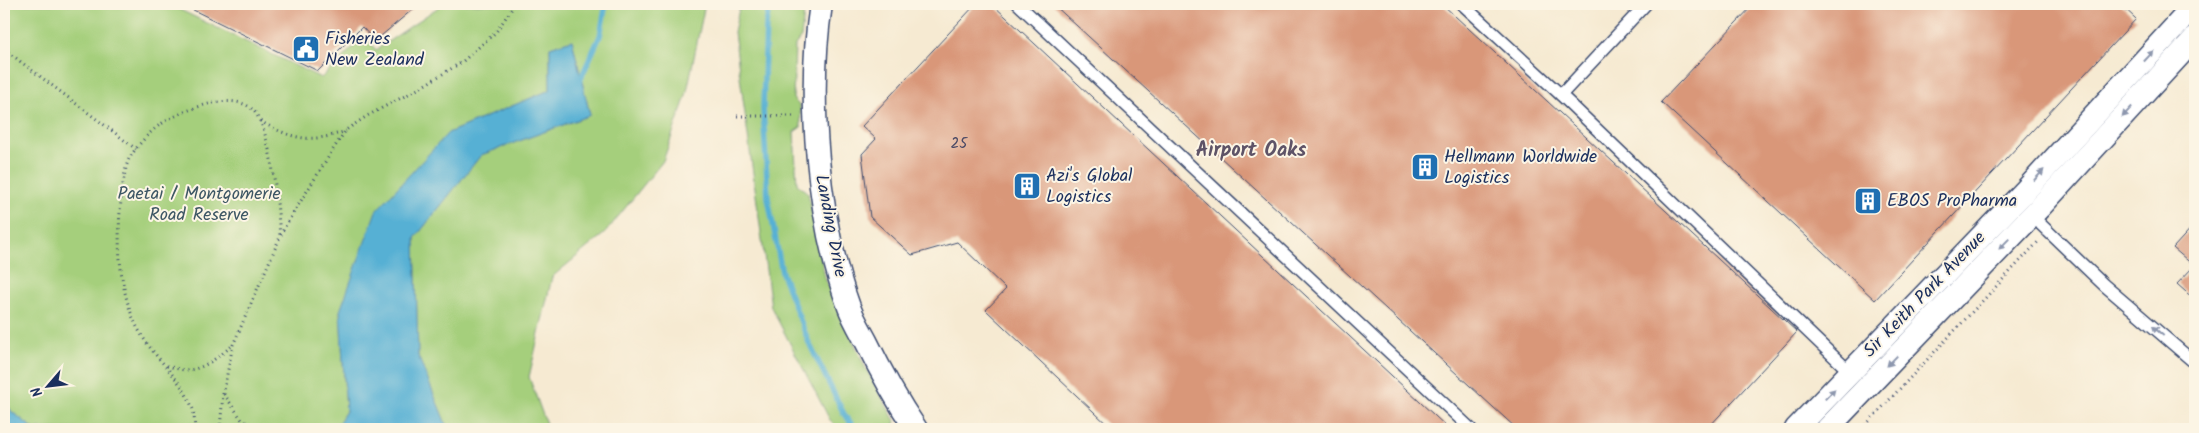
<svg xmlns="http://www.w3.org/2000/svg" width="2199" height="433" font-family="Kalam,sans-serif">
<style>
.green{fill:#a5cf7b;stroke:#607f6c}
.water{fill:#57b0d4;stroke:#397099}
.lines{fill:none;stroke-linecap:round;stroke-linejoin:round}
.stream{stroke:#57b0d4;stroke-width:5.5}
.building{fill:#d99779}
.lane-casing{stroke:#3c4b6f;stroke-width:14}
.street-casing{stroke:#3c4b6f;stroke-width:25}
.path{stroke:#3c4b6f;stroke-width:3;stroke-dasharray:1 4;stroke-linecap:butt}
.lane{stroke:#fff;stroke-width:11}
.street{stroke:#fff;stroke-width:22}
.oneway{fill:#8d97ae}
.labels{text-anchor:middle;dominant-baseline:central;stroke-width:4;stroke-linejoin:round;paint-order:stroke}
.number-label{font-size:15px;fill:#4a4965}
.poi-label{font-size:18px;fill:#1b2f5e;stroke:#fcf5e5;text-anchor:start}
.park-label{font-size:18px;fill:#3e5765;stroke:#fcf5e5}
.street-label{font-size:18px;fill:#1b2f5e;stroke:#fcf5e5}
.quarter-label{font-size:20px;font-weight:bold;fill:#5e5367;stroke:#fcf5e5}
</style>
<rect width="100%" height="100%" fill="#fcf5e5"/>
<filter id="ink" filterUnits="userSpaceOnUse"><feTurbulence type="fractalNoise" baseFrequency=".02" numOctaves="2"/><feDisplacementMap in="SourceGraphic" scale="10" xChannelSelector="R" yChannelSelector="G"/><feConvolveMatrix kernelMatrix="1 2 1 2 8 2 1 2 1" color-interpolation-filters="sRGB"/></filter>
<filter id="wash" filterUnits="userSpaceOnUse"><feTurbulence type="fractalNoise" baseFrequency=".0096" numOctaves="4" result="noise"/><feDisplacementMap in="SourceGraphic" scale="20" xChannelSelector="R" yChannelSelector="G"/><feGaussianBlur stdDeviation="1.12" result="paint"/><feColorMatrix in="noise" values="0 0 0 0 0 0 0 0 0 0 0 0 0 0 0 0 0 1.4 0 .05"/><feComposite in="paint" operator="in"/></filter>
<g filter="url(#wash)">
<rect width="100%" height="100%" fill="#f6ead2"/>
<!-- green -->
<g class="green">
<path d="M4,4H168L321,78L365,36L376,50L443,4H705L686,96L663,161L605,233L552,277L529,377L548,429H448L418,356L415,238L481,155L590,115L572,40L550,47V90L448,133L340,311L346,411L335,429H34L11,411L4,398Z"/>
<path d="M740,4H805L801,37L795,45L793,99L800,106L801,127L794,132L797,184L808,193L825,278L865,367L895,421L894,429H839L830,420L771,307L734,32Z"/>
</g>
<!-- water -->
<g class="water">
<path d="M572,40L590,115L481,155L415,238L418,356L448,429H335L346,411L340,311L376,211L448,133L550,90V47Z"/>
<path d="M4,398L11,411L34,429H9L4,422Z"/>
</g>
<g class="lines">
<!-- stream -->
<g class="stream">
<path d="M770,4L766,24L763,107L768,198L782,273L809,343L844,414L855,429"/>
<path d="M580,80L600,36L606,4"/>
</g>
</g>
<g id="blocks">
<!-- building -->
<g class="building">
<path d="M181,4H419L375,41L362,27L318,71Z"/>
<path d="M976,4H992L1449,429H1112L986,310L1006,289L957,242L912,255L870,217L862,154L876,139L862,126Z"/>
<path d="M1053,4H1442L1797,332L1707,429H1517Z"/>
<path d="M1754,4H2120L2136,19L1875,300L1661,102Z"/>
<path d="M2195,224V300L2177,284L2194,266L2173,248Z"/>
</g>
</g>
</g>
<g filter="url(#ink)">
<use href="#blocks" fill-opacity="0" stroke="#3c4b6f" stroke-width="1"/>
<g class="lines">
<!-- lane casing -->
<g class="lane-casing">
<g id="lane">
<path d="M1018,4L1471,429"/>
<path d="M1462,4L1561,95L1851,373"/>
<path d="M1561,95L1646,4"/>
<path d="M2031,215L2104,285L2195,363"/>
</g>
</g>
<!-- street casing -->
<g class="street-casing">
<g id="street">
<path d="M821,4C807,95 817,220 849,307C853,318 860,330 866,341C881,372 897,401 916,429"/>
<path d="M1796,429L2024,192L2195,5"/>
<path d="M1827,429L2039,208L2195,38"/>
</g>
</g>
<!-- path -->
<g class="path">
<path d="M4,49L136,149"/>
<path d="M737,116H795"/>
<path d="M260,121C292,139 310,144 346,131"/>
<path d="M167,366C173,367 180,370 186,370C204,370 220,355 233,345"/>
<path d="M224,394L242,420L249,424L271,429"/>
<path d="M195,429C194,422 195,413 192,407C182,380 159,362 144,339C116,296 116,233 123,184C124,177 126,165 129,159C137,145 153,128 166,121C187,109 232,91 252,109C272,127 278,210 280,237"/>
<path d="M220,429L223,394L233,345L284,228L334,148L346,130L367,116L418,89L462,62L496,32L515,4"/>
<path d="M240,429L245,422"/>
<path d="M1862,429L2038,242"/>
</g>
<!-- lane -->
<use href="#lane" class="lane"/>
<!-- street -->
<use href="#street" class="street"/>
</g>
<!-- one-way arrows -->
<defs><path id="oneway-solid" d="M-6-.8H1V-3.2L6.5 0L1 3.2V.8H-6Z" transform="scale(1.25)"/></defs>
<g class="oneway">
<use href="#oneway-solid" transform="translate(2149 56) rotate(-47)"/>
<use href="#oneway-solid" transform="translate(2127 112) rotate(133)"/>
<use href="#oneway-solid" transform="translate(2039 175) rotate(-47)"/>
<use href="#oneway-solid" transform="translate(2004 244) rotate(134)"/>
<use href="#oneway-solid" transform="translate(2158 331) rotate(-139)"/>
<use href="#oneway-solid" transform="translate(1892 361) rotate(134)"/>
<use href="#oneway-solid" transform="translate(1830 394) rotate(-46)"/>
</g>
</g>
<!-- icons -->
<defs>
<g id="civic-square" transform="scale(1.4375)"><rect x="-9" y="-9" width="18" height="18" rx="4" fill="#1f6fb2" stroke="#fcf5e5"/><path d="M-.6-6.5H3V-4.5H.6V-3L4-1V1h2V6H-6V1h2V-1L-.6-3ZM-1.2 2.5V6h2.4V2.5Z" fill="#fff"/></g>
<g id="building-square" transform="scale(1.4375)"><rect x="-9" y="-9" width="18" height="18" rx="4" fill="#1f6fb2" stroke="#fcf5e5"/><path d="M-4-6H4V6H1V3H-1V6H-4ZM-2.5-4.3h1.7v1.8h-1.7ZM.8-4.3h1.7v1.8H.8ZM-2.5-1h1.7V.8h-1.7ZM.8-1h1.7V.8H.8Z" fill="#fff"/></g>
</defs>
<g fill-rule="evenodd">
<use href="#civic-square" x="306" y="49"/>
<use href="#building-square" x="1425" y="167"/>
<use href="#building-square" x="1027" y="186"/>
<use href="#building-square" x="1868" y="201"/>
</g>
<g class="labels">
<!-- number labels -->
<g class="number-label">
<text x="959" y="144">25</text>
</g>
<!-- poi labels -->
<g class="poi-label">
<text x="325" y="39">Fisheries<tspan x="325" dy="21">New Zealand</tspan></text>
<text x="1444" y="157">Hellmann Worldwide<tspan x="1444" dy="21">Logistics</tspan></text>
<text x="1046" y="176">Azi's Global<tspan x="1046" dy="21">Logistics</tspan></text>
<text x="1887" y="201">EBOS ProPharma</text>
</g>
<!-- park labels -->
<g class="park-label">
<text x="199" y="194">Paetai / Montgomerie<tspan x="199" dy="21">Road Reserve</tspan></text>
</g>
<!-- street labels -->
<g class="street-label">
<text transform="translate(830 226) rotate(79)">Landing Drive</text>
<text transform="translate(1925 295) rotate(-46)">Sir Keith Park Avenue</text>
</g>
<!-- quarter labels -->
<g class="quarter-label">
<text x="1251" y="151">Airport Oaks</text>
</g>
</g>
<!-- margin -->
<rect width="2199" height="433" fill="none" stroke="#fcf5e5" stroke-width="20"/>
<!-- north arrow -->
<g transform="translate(48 386) rotate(242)" stroke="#fcf5e5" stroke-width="4" paint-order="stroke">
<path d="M0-4L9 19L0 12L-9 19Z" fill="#1b2f5e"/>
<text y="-8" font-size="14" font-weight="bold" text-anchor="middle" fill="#1b2f5e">N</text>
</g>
</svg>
